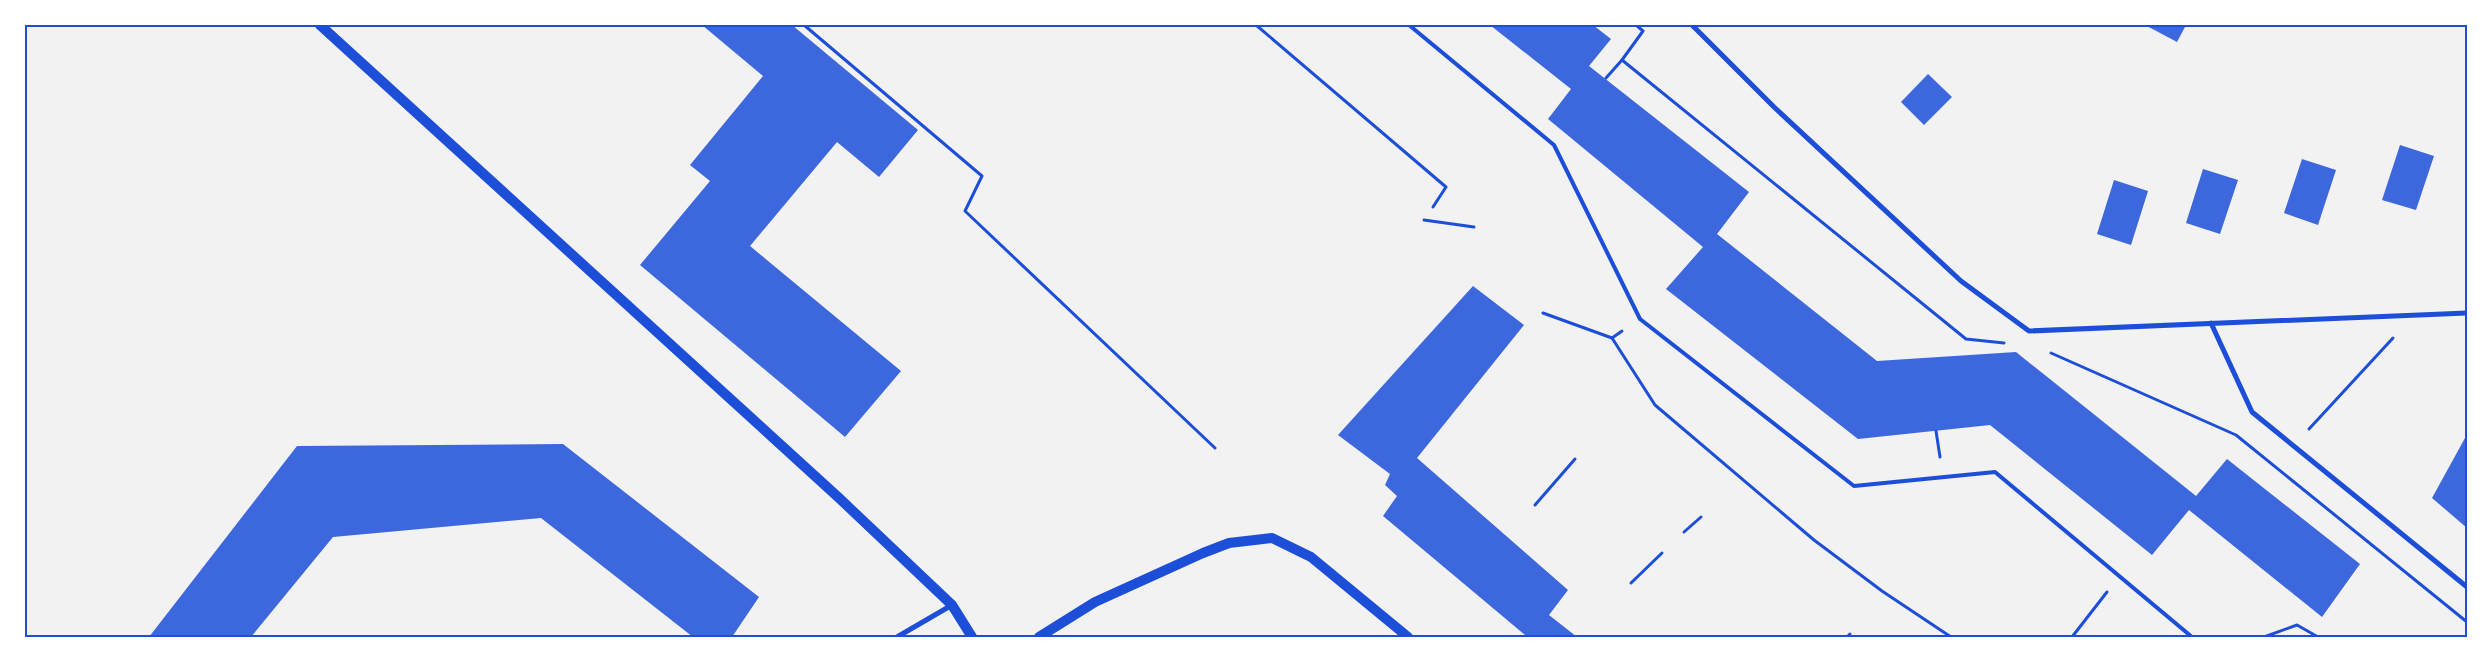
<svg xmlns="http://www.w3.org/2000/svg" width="2492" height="662" font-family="'PT Sans Narrow',sans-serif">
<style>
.building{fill:#3d67dc}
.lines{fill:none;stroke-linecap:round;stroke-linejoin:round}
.path{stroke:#1d4ed8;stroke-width:3}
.service{stroke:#1d4ed8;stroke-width:4}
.minor{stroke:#1d4ed8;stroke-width:5}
.secondary{stroke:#1d4ed8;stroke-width:10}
.neatline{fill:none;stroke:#1d4ed8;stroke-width:2}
</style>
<rect width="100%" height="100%" fill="#f2f2f2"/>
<!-- building -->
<g class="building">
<path d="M702,25H792L918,130L879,177L837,142L750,246L901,371L845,437L640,265L710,181L690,165L763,76Z"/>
<path d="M1490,25H1593L1611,39L1589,66L1749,192L1717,234L1877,361L2016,352L2196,496L2227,459L2360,564L2322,617L2189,510L2152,555L1990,425L1858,439L1666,289L1703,247L1548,119L1571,89Z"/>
<path d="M2145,25H2186L2177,42Z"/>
<path d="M1928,74L1952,97L1924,125L1901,102Z"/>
<path d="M2400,145L2434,156L2416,210L2382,200Z"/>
<path d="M2302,159L2336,170L2318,225L2284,213Z"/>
<path d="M2203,169L2238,180L2220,234L2186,223Z"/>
<path d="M2114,180L2148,191L2131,245L2097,234Z"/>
<path d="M1473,286L1524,325L1417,458L1568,590L1549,615L1577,637H1524L1525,635L1383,516L1397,496L1385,485L1390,474L1338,435Z"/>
<path d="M2465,438L2467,440V528L2432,498Z"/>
<path d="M563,444L759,597L732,637H693L541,518L333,537L251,637H149L297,446Z"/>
</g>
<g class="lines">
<!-- path -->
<g class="path">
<path d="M804,25L982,176L965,211L1215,448"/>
<path d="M1256,25L1446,187L1433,207"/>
<path d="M1636,25L1643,31L1622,60L1966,339L2004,343"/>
<path d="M1606,78L1622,60"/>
<path d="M1424,220L1474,227"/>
<path d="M1543,313L1612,338L1655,405L1814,540L1882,591L1951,637"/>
<path d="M1612,338L1622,331"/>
<path d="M2051,353L2236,435L2467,622"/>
<path d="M2309,429L2393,338"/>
<path d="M1936,431L1940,457"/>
<path d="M1535,505L1575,459"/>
<path d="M1684,532L1701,517"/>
<path d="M1631,583L1662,553"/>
<path d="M1847,637L1850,634"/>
<path d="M2072,637L2107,592"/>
<path d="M2264,637L2297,625L2318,637"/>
</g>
<!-- service -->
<path class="service" d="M1409,25L1554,145L1640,319L1854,486L1995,472L2192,637"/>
<!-- minor -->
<g class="minor">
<path d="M1692,25L1774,107L1961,281L2029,331L2467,313"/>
<path d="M2211,323L2252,412L2467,587"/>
<path d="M897,637L952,605"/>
</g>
<!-- secondary -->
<g class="secondary">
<path d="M320,25L838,497L952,605L972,637"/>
<path d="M1039,637L1095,602L1203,553L1229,543L1272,538L1311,557L1408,637"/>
</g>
</g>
<!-- border -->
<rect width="2492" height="662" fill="none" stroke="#ffffff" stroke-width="52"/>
<rect x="26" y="26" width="2440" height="610" class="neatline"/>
</svg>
